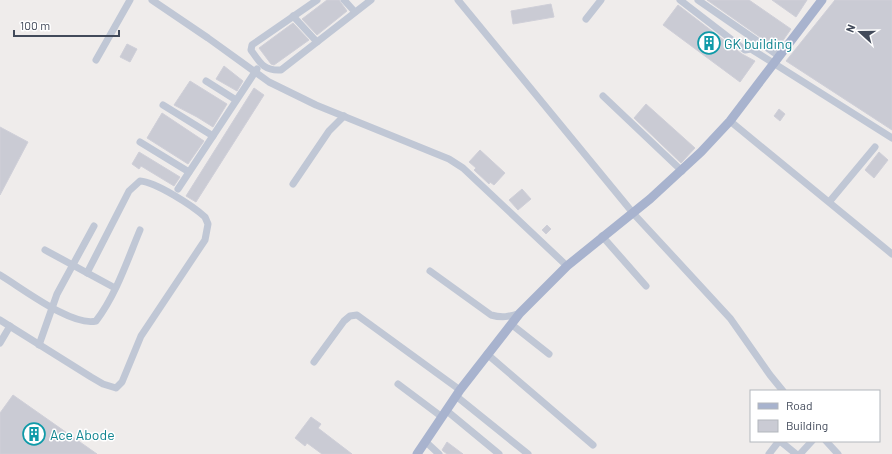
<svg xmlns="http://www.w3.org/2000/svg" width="892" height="454" font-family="Barlow,sans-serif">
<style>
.building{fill:#cacbd4;stroke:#cfcfd8}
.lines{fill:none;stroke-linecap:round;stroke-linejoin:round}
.minor{stroke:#c0c7d5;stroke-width:7}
.major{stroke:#a8b3ce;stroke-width:9}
.labels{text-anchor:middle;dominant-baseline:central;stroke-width:3;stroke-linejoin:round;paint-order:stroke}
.culture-label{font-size:14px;fill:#0d838f;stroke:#fff;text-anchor:start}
</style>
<rect width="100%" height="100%" fill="#efeceb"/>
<!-- building -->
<g class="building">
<path d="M327,0H339L347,11L317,35L302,19Z"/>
<path d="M707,0H749L791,29L777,49Z"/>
<path d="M772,0H807L796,17Z"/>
<path d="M835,0H892V130L786,61Z"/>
<path d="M551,4L554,17L513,24L511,11Z"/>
<path d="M678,5L742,54L755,61L740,82L663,25Z"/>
<path d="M293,23L309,40L274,65L271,64L259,48Z"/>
<path d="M127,44L137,49L130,62L120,57Z"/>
<path d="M224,66L243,81L237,91L216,79Z"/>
<path d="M190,81L227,104L213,127L197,117L174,105Z"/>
<path d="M254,88L264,95L196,202L186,196Z"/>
<path d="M646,104L695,148L681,163L634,118Z"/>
<path d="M779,109L785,114L780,121L774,116Z"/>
<path d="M162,113L204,141L188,164L147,138Z"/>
<path d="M0,127L28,142L0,195Z"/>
<path d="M480,150L505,173L494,185L490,182L489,184L474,170L476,168L469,162Z"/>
<path d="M139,152L180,177L174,186L141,166L139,169L132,164Z"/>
<path d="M879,152L888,160L874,178L865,170Z"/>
<path d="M522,189L531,199L518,210L509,200Z"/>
<path d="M547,225L551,229L546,234L542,230Z"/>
<path d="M13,395L97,454H0V413Z"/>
<path d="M311,417L321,424L318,428L352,454H322L307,443L305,446L295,438Z"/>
<path d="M447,442L463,454H447L443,451L442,450Z"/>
</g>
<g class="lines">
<!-- minor -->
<g class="minor">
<path d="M152,0L208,38L269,82L316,105L449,159L463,168L567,266"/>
<path d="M317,0L252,45L251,50C260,63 264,71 281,70L371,0"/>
<path d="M344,0L355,12"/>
<path d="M458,0L633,213L730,318L770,375L783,391"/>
<path d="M680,0L745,50L751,49L892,138"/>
<path d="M698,0L779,56"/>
<path d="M293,16L317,42"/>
<path d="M586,19L601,0"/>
<path d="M96,60L130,0"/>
<path d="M206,81L236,100"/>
<path d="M603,96L682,171"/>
<path d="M163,105L213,136"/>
<path d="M730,121L892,254"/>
<path d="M140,142L189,172"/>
<path d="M293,184L329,131L344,116"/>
<path d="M178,189L257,69"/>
<path d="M830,201L875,147"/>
<path d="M602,236L646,286"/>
<path d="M45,250L115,288"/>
<path d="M430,271L491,315C502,318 509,317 520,313"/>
<path d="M0,275C22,288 72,327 96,321C116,295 127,261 140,230"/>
<path d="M0,320L91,377L103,384L116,388L122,382L141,336L205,240L208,224L205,217C193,206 156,182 140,181L129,191L87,273"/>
<path d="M511,324L549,354"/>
<path d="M0,343L10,326"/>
<path d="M39,345L57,294L94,226"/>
<path d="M487,354L593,445"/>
<path d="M314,362L344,321L350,316L357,315L460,390"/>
<path d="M398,384L442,417"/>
<path d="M456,396L528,454"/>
<path d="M447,411L499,454"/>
<path d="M780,441L796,454"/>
<path d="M826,441L838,454"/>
<path d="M426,442L439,454"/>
<path d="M769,454L779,441"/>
<path d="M800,454L812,441"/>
</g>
<!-- major -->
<path class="major" d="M417,454L460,390L520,313L567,266L650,199L701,152L730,121L822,0"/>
</g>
<!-- icons -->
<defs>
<g id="building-ring" transform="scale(1.15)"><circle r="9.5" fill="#fff" stroke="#0f9aa8" stroke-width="1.5"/><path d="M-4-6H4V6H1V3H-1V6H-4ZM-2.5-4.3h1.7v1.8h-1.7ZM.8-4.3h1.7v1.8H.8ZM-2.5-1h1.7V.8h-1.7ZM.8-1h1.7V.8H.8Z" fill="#0f9aa8"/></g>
</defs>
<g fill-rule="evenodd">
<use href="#building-ring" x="709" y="43"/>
<use href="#building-ring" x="34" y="434"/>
</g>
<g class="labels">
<!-- culture labels -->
<g class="culture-label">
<text x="724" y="43">GK building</text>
<text x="50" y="434">Ace Abode</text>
</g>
</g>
<!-- legend -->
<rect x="750" y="390" width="130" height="52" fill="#ffffff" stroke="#b3b7bd"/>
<rect x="758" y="403" width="20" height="6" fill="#a8b3ce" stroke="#b3b7bd"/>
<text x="786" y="410" font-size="12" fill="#424a5a">Road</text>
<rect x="758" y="420" width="20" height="12" fill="#cacbd4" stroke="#b3b7bd"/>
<text x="786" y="430" font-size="12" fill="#424a5a">Building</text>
<!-- north arrow -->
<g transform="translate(860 32) rotate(291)" stroke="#ffffff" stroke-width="3" paint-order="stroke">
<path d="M0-3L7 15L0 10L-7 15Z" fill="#424a5a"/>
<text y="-6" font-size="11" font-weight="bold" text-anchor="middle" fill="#424a5a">N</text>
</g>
<!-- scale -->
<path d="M14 30v6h105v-6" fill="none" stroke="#424a5a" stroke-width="2"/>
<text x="20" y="30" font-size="12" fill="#424a5a" stroke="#ffffff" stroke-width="3" paint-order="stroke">100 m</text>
</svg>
